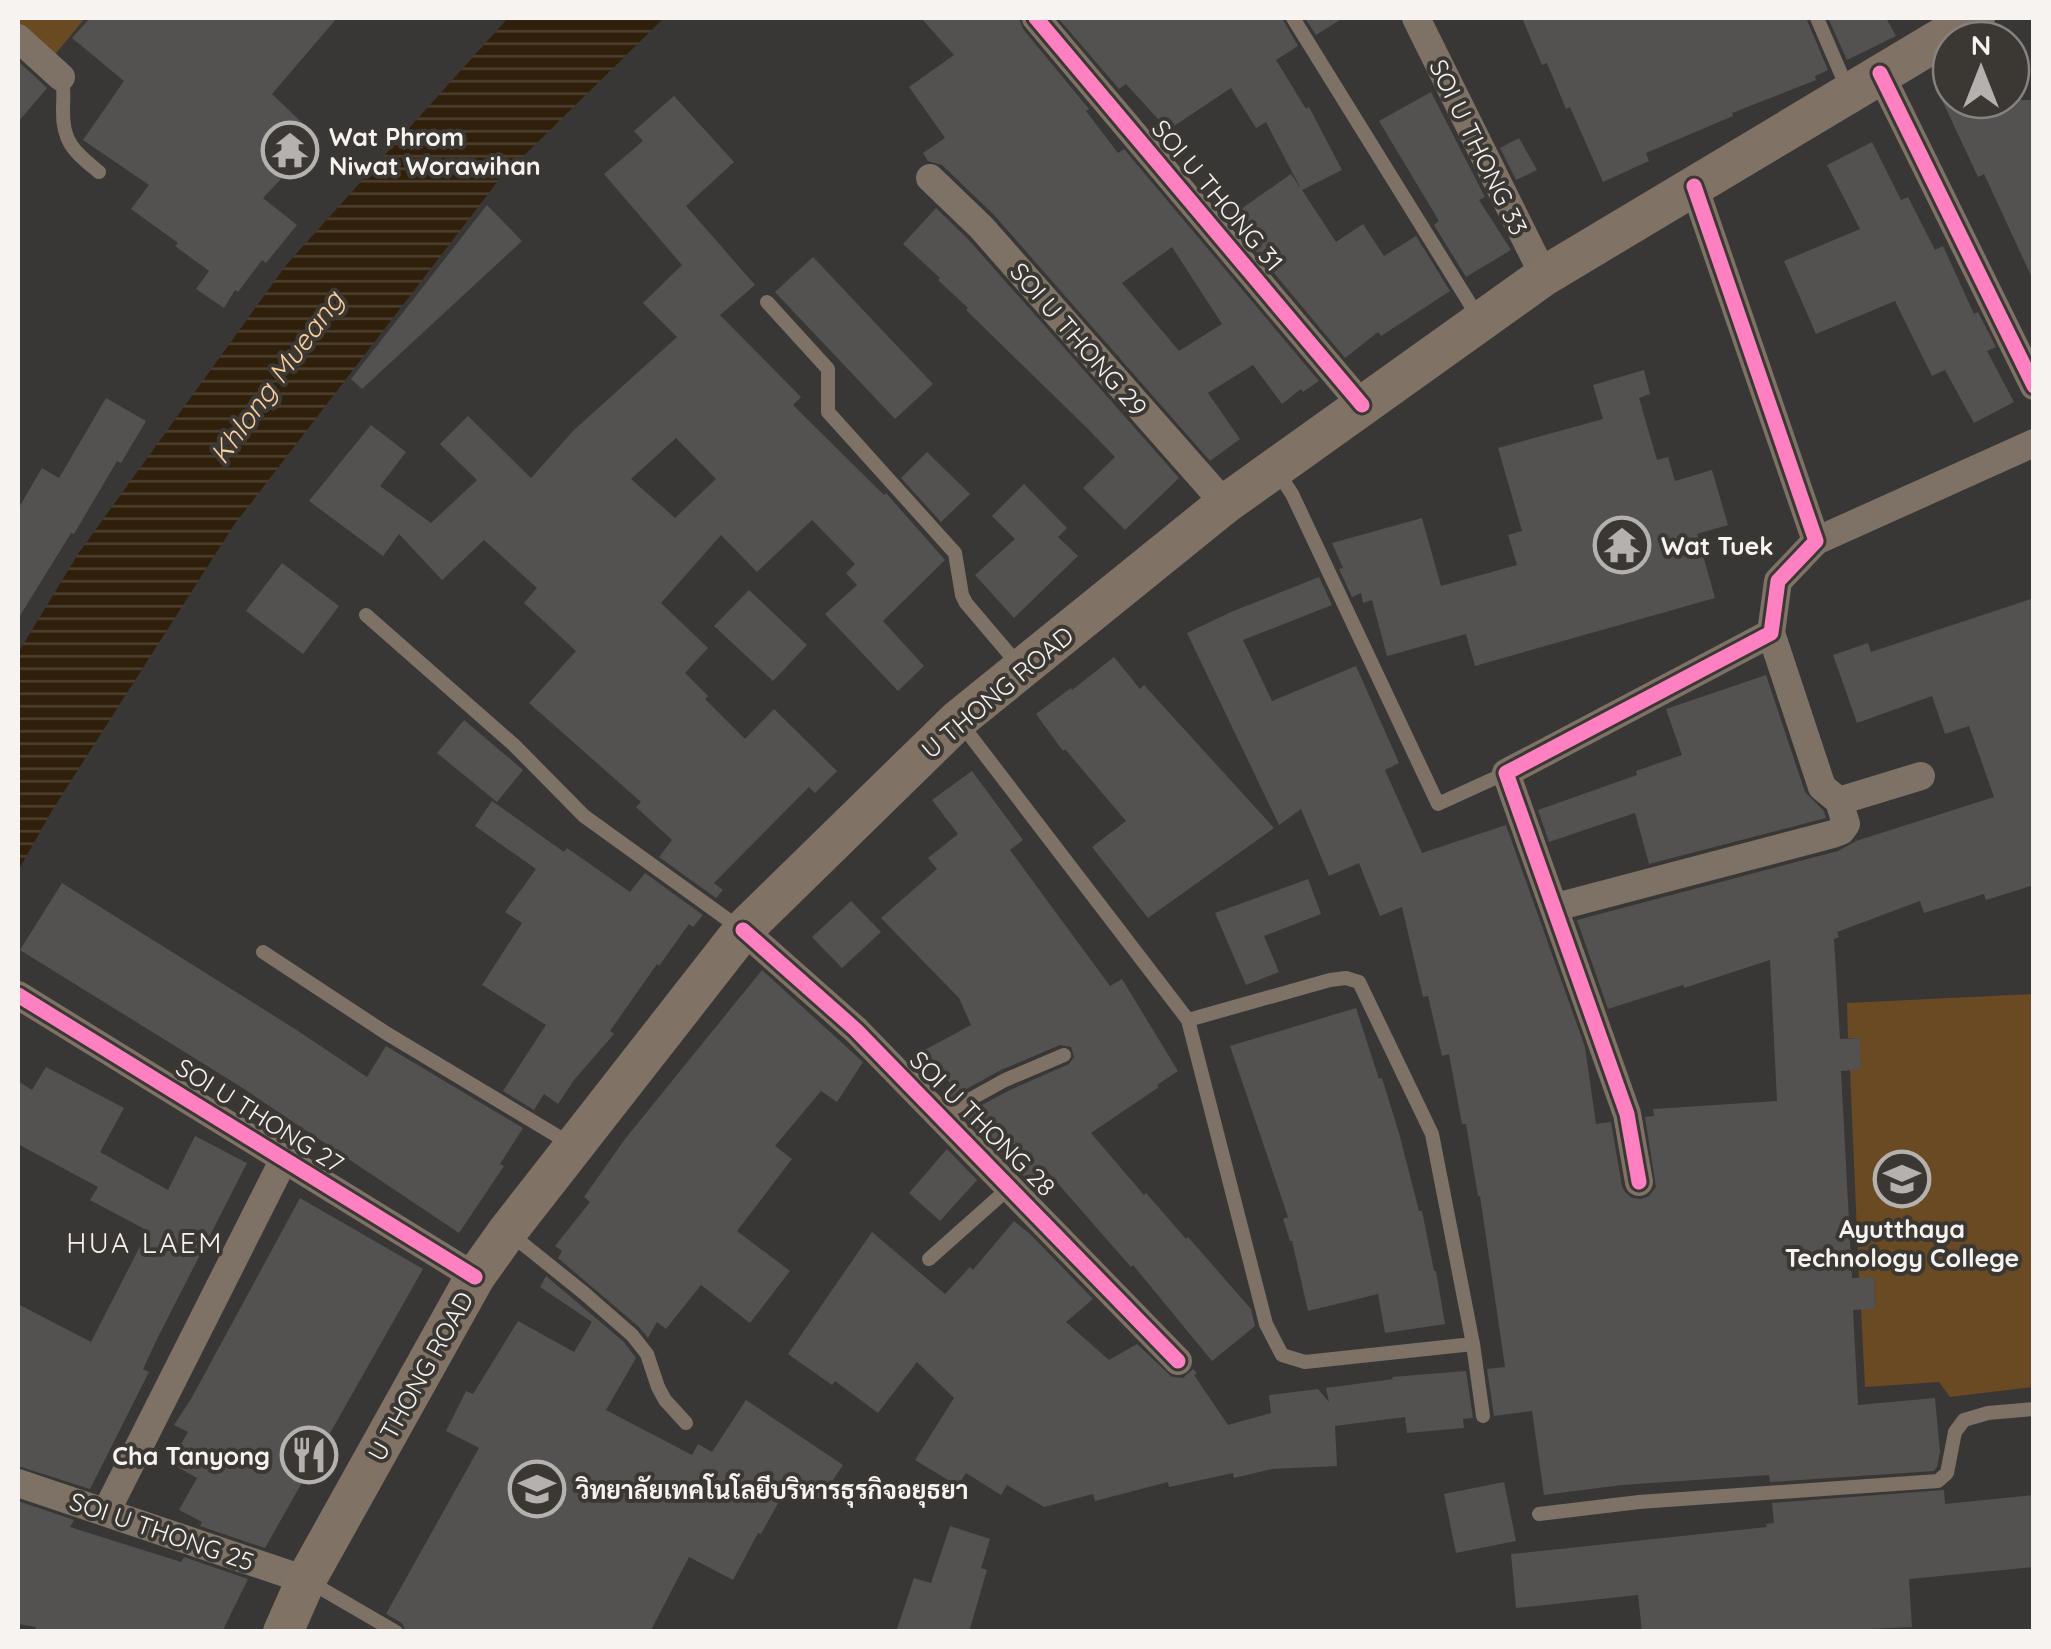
<svg xmlns="http://www.w3.org/2000/svg" width="2051" height="1649" font-family="Quicksand,Sarabun,sans-serif">
<style>
.green{fill:#694a22}
.water{fill:url(#water-rules)}
.building{fill:#535250;fill-rule:evenodd}
.lines{fill:none;stroke-linecap:round;stroke-linejoin:round}
.service{stroke:#7d7265;stroke-width:14}
.minor{stroke:#7d7265;stroke-width:28}
.secondary{stroke:#807365;stroke-width:40}
.cycleway-casing{stroke:#3b3733;stroke-width:21}
.cycleway{stroke:#ff80c0;stroke-width:15}
.labels{text-anchor:middle;dominant-baseline:central;stroke-width:8;stroke-linejoin:round;paint-order:stroke}
.poi-label{font-size:25px;font-weight:bold;fill:#f6f3f1;stroke:#3b3733;text-anchor:start}
.street-label{font-size:25px;fill:#f6f3f1;stroke:#3b3733}
.water-label{font-size:28px;font-style:italic;fill:#fbcf9b;stroke:#3b3733}
.neighbourhood-label{font-size:28px;letter-spacing:2.5px;fill:#f6f3f1;stroke:#3b3733}
</style>
<defs>
<pattern id="water-rules" width="6" height="5" patternUnits="userSpaceOnUse" patternTransform="scale(2.5)"><rect width="6" height="5" fill="#2f1f0b"/><path d="M0 2.5h6" fill="none" stroke="#4e402f"/></pattern>
</defs>
<rect width="100%" height="100%" fill="#393735"/>
<!-- green -->
<g class="green">
<path d="M18,18H85L53,57L18,25Z"/>
<path d="M2033,994V1387L1950,1397L1939,1382L1865,1387L1861,1309L1875,1308L1874,1278H1859L1850,1070L1861,1068L1859,1038H1848L1847,1003Z"/>
</g>
<!-- water -->
<path class="water" d="M508,18H664L498,181L234,525L53,809L18,871V653L78,554L287,264Z"/>
<!-- building -->
<g class="building">
<path d="M90,18H337L272,94L319,139L263,198L297,225L266,263L262,260L238,292L235,290L224,308L196,289L209,271L175,246L178,243L131,209L149,185L83,140L124,81L72,38Z"/>
<path d="M921,18H1019L1023,29L1089,109L1086,111L1118,153L1124,149L1319,381L1303,392L1301,389L1282,404L1253,365L1208,393L1240,439L1210,461L994,215L942,165L928,161L923,153L945,138L909,87L954,55ZM1172,247L1222,324L1179,351L1122,283Z"/>
<path d="M1058,18H1282L1298,46L1276,60L1306,109L1309,107L1342,170L1302,190L1336,242L1363,224L1384,256L1416,236L1450,291L1381,336L1378,332L1345,358L1228,218L1291,174L1301,189L1266,122L1256,128L1231,88L1168,130L1126,84L1119,89Z"/>
<path d="M1305,18H1343L1316,35Z"/>
<path d="M1522,18H1806L1828,70L1815,76L1816,80L1732,113L1733,116L1646,153L1649,161L1603,182L1570,107L1566,109L1547,63L1542,65Z"/>
<path d="M1828,18H1886L1896,36L1847,60Z"/>
<path d="M18,61L47,88L18,122Z"/>
<path d="M1431,92L1485,197L1479,200L1511,250L1466,277L1434,225L1439,221L1379,121Z"/>
<path d="M674,96L734,162L686,206L755,285L720,315L801,397L793,405L884,495L886,493L945,560L883,621L924,666L898,691L825,614L857,585L846,573L855,564L812,520L757,572L721,535L661,603L708,648L685,673L708,696L705,699L745,739L774,709L837,771L815,793L809,787L714,883L723,890L716,898L659,857L672,840L636,807L641,802L529,703L576,651L524,603L537,588L484,540L442,580L399,534L383,556L309,501L371,425L406,452L380,486L431,523L477,480L440,444L468,416L531,478L574,430L677,337L643,303L682,265L604,174L643,141L634,131ZM676,438L716,479L675,518L631,479Z"/>
<path d="M1942,100H2034V282L1984,174L1978,177Z"/>
<path d="M1519,138L1537,170L1516,180L1500,148Z"/>
<path d="M1872,142L1901,200L1908,197L1935,250L1943,246L1974,314L1978,312L1996,347L1987,351L2014,402L1974,423L1945,370L1932,376L1895,301L1816,334L1784,261L1860,229L1827,165Z"/>
<path d="M487,205L522,241L362,389L351,379Z"/>
<path d="M936,208L968,239L1179,478L1125,530L1083,488L1115,457L1087,428L966,310L968,308L938,280L940,278L903,244Z"/>
<path d="M813,257L933,384L895,419L775,292Z"/>
<path d="M1644,370L1650,394L1639,398L1657,460L1668,457L1675,481L1712,470L1728,525L1697,534L1715,598L1475,666L1466,634L1387,656L1372,600L1363,603L1361,593L1352,597L1339,569L1343,568L1332,543L1422,518L1441,586L1517,565L1508,535L1522,531L1498,448L1603,419L1593,385Z"/>
<path d="M106,398L146,421L121,463L117,461L74,534L71,533L18,619V509L42,468L59,478Z"/>
<path d="M927,452L970,494L941,522L901,478Z"/>
<path d="M1024,484L1067,528L1058,537L1078,556L1014,618L975,575L1015,539L992,516Z"/>
<path d="M282,563L339,606L303,654L246,611Z"/>
<path d="M1319,577L1332,605L1243,640L1272,701L1356,666L1399,763L1385,770L1422,853L1506,825L1585,1047L1596,1124L1611,1122L1622,1186L1625,1192L1632,1198L1641,1199L1649,1196L1656,1187L1645,1117L1654,1116L1653,1109L1777,1101L1770,960L1684,988L1683,985L1608,1009L1577,920L1838,851L1856,841L1994,797L1969,726L1945,734L1932,696L1857,723L1833,655L1868,643L1871,652L2034,598V885L1986,900L1984,894L1924,913L1920,901L1837,932L1839,937L1834,939L1840,1039L1860,1038L1861,1069L1841,1071L1852,1278L1874,1277L1875,1309L1853,1310L1858,1405L1935,1398L1940,1452L1937,1467L1934,1471L1770,1482L1769,1475L1622,1485L1544,1495L1532,1411L1494,1416L1487,1369L1505,1367L1480,1196H1478L1466,1124H1462L1449,1054L1442,1056L1428,996L1423,997L1402,907L1380,916L1359,863L1329,876L1301,809L1279,825L1187,633L1231,612Z"/>
<path d="M749,590L807,645L773,681L714,626Z"/>
<path d="M1114,657L1140,689L1144,685L1274,828L1148,918L1092,847L1126,821L1065,749L1063,751L1036,714L1071,688L1072,690Z"/>
<path d="M1766,675L1805,792L1824,811L1826,818L1649,864L1635,813L1549,842L1538,810L1637,775L1636,771L1682,755L1666,709Z"/>
<path d="M464,720L523,770L497,802L437,753Z"/>
<path d="M972,771L1023,840L1010,850L1110,986L1122,979L1178,1071L1157,1085L1159,1087L1091,1133L1144,1195L1146,1193L1186,1239L1188,1237L1251,1309L1255,1326L1212,1361L1133,1265L1131,1267L1046,1170L1028,1182L1004,1151L1001,1154L963,1115L1010,1090L1069,1064L1074,1057L1071,1047L1060,1045L1001,1070L948,1099L942,1093L950,1083L921,1052L971,1025L959,998L881,918L937,869L928,858L958,834L932,800Z"/>
<path d="M492,801L564,852L567,848L630,892L645,873L703,915L693,927L689,924L659,966L657,964L610,1031L614,1034L574,1080L558,1104L544,1094L534,1110L503,1091L546,1025L482,985L522,923L505,912L536,869L475,826Z"/>
<path d="M1308,879L1321,914L1264,936L1279,972L1246,985L1215,913Z"/>
<path d="M62,883L295,1029L367,1077L386,1046L523,1128L500,1164L504,1166L459,1233L241,1087L20,950Z"/>
<path d="M851,901L881,932L842,968L812,937Z"/>
<path d="M762,970L863,1062L837,1102L821,1091L775,1146L792,1159L737,1231L790,1271L750,1323L701,1285L666,1329L657,1322L648,1338L639,1327L558,1258L562,1251L555,1246L590,1202L584,1197L625,1139Z"/>
<path d="M1356,1008L1379,1079L1382,1078L1399,1133L1419,1211H1422L1434,1271H1436L1445,1324L1385,1333L1378,1294L1308,1311L1292,1241H1290L1283,1219L1288,1217L1230,1046Z"/>
<path d="M46,1067L124,1108L100,1152L168,1190L195,1136L247,1163L158,1337L143,1369L149,1372L90,1489L18,1466V1304L91,1342L148,1231L90,1200L98,1187L18,1144V1081L32,1090Z"/>
<path d="M947,1149L977,1180L940,1221L909,1193Z"/>
<path d="M300,1198L423,1269L265,1548L200,1526L202,1522L179,1510L197,1478L170,1463L188,1432L174,1425L191,1399Z"/>
<path d="M1014,1221L1030,1234L1093,1299L1066,1322L1109,1360L1137,1344L1172,1377L1183,1378L1193,1369L1197,1373L1194,1375L1228,1425L1271,1413L1269,1395L1318,1389L1329,1402L1326,1388L1393,1379L1392,1377L1466,1371L1473,1418L1463,1419L1464,1428L1407,1433L1405,1417L1335,1426L1337,1466L1272,1469L1234,1478L1233,1473L1169,1487L1168,1482L1095,1501L1093,1494L1044,1507L1007,1485L1001,1495L966,1473L958,1486L915,1460L954,1398L917,1362L878,1413L835,1381L832,1385L788,1354L872,1232L945,1294L970,1267L973,1270Z"/>
<path d="M546,1276L624,1342L636,1358L606,1410L692,1455L698,1444L712,1452L746,1400L843,1465L820,1499L791,1480L761,1534L758,1533L733,1580L689,1557L650,1632H406L402,1623L386,1614L479,1448L446,1431L466,1391L473,1394L518,1321L574,1352L592,1322L540,1287Z"/>
<path d="M1504,1482L1516,1541L1456,1553L1444,1494Z"/>
<path d="M1944,1490L1945,1504L2034,1495V1567L1909,1579L1912,1627L1808,1632H1642L1638,1595L1516,1608L1511,1554L1767,1527L1766,1524L1774,1523L1772,1503Z"/>
<path d="M18,1501L74,1520L70,1527L181,1562L184,1557L248,1579L222,1632H34L36,1627L18,1624Z"/>
<path d="M950,1526L990,1539L981,1568L987,1570L969,1632H896L914,1578L931,1583Z"/>
</g>
<g class="lines">
<!-- service -->
<g class="service">
<path d="M1293,18L1480,320"/>
<path d="M1817,18L1848,90"/>
<path d="M61,77C65,90 63,98 63,110C62,143 76,153 99,172"/>
<path d="M767,302L828,369V412L955,553L962,595L966,603L1021,668"/>
<path d="M1278,473L1292,494L1438,804L1506,773"/>
<path d="M366,615L514,745L584,816L738,927"/>
<path d="M959,721L1188,1020L1266,1324L1282,1355L1305,1362L1473,1344"/>
<path d="M263,952L386,1033L569,1143"/>
<path d="M1188,1020L1330,980L1346,978L1359,982L1432,1134L1473,1344L1483,1416"/>
<path d="M940,1116L1005,1080L1064,1055"/>
<path d="M508,1232L584,1293L632,1335L647,1354L658,1387L665,1400L686,1423"/>
<path d="M929,1259L1010,1187"/>
<path d="M1539,1514L1639,1502L1938,1481L1947,1473L1955,1432L1964,1420L1988,1413L2034,1409"/>
<path d="M310,1582L396,1632"/>
</g>
<!-- minor -->
<g class="minor">
<path d="M1036,18L1362,405"/>
<path d="M1416,18L1544,276"/>
<path d="M18,38L61,77"/>
<path d="M1880,73L2034,386"/>
<path d="M930,178L981,227L1225,504"/>
<path d="M1816,541L2034,443"/>
<path d="M1771,633L1822,787L1839,801L1921,776"/>
<path d="M1556,907L1833,834L1841,831L1846,824L1839,801"/>
<path d="M743,930L856,1030L1178,1361"/>
<path d="M18,995L475,1277"/>
<path d="M1639,1182L1627,1114L1506,773L1771,633L1778,581L1816,541L1694,186"/>
<path d="M18,1483L306,1580"/>
<path d="M106,1512L284,1159"/>
</g>
<!-- secondary -->
<path class="secondary" d="M283,1632L306,1580L475,1277L507,1232L743,930L958,720L1225,504L1544,276L1975,18"/>
<!-- cycleway casing -->
<g class="cycleway-casing">
<g id="cycleway">
<path d="M1036,18L1362,405"/>
<path d="M1880,73L2034,386"/>
<path d="M743,930L856,1030L1178,1361"/>
<path d="M18,995L475,1277"/>
<path d="M1639,1182L1627,1114L1506,773L1771,633L1778,581L1816,541L1694,186"/>
</g>
</g>
<!-- cycleway -->
<use href="#cycleway" class="cycleway"/>
</g>
<!-- icons -->
<defs>
<g id="temple-ring" transform="scale(2.875)"><circle r="9.5" fill="#3b3733" stroke="#b4b1af" stroke-width="1.5"/><path d="M0-6L5-2H3V0L6.5 2.5H4V6H1.5V3h-3V6H-4V2.5H-6.5L-3 0V-2H-5Z" fill="#b4b1af"/></g>
<g id="university-ring" transform="scale(2.875)"><circle r="9.5" fill="#3b3733" stroke="#b4b1af" stroke-width="1.5"/><path d="M0-5L7-2L0 1L-7-2ZM-4 1L0 2.5L4 1V4Q0 6-4 4Z" fill="#b4b1af"/></g>
<g id="restaurant-ring" transform="scale(2.875)"><circle r="9.5" fill="#3b3733" stroke="#b4b1af" stroke-width="1.5"/><path d="M-5-6h1v4h1v-4h1v4h1v-4h1v5L-1.5 .5V6h-2V.5L-5-1ZM5-6V6H3V1.5H1.5Q1.5-4 5-6Z" fill="#b4b1af"/></g>
</defs>
<g fill-rule="evenodd">
<use href="#temple-ring" x="290" y="150"/>
<use href="#temple-ring" x="1622" y="545"/>
<use href="#university-ring" x="1902" y="1179"/>
<use href="#restaurant-ring" x="309" y="1455"/>
<use href="#university-ring" x="537" y="1489"/>
</g>
<g class="labels">
<!-- poi labels -->
<g class="poi-label">
<text x="329" y="136">Wat Phrom<tspan x="329" dy="29">Niwat Worawihan</tspan></text>
<text x="1661" y="545">Wat Tuek</text>
<text x="1902" y="1228" text-anchor="middle">Ayutthaya<tspan x="1902" dy="29">Technology College</tspan></text>
<text x="270" y="1455" text-anchor="end">Cha Tanyong</text>
<text x="576" y="1489">วิทยาลัยเทคโนโลยีบริหารธุรกิจอยุธยา</text>
</g>
<!-- street labels -->
<g class="street-label">
<text transform="translate(1479 147) rotate(64)">SOI U THONG 33</text>
<text transform="translate(1218 195) rotate(50)">SOI U THONG 31</text>
<text transform="translate(1079 339) rotate(49)">SOI U THONG 29</text>
<text transform="translate(997 692) rotate(-40)">U THONG ROAD</text>
<text transform="translate(260 1115) rotate(32)">SOI U THONG 27</text>
<text transform="translate(983 1123) rotate(45)">SOI U THONG 28</text>
<text transform="translate(420 1376) rotate(-61)">U THONG ROAD</text>
<text transform="translate(162 1531) rotate(19)">SOI U THONG 25</text>
</g>
<!-- water labels -->
<g class="water-label">
<text transform="translate(276 377) rotate(-54)">Khlong Mueang</text>
</g>
<!-- neighbourhood labels -->
<g class="neighbourhood-label">
<text x="145" y="1242">HUA LAEM</text>
</g>
</g>
<!-- border -->
<rect width="2051" height="1649" fill="none" stroke="#f6f3f1" stroke-width="40"/>
<!-- north arrow -->
<g transform="translate(1981 70)"><circle r="48" fill="#3b3733" stroke="#86827f" stroke-width="2.5"/>
<path d="M0-8L18 38L0 25L-18 38Z" fill="#b4b1af"/>
<text y="-15" font-size="28" font-weight="bold" text-anchor="middle" fill="#f6f3f1">N</text>
</g>
</svg>
